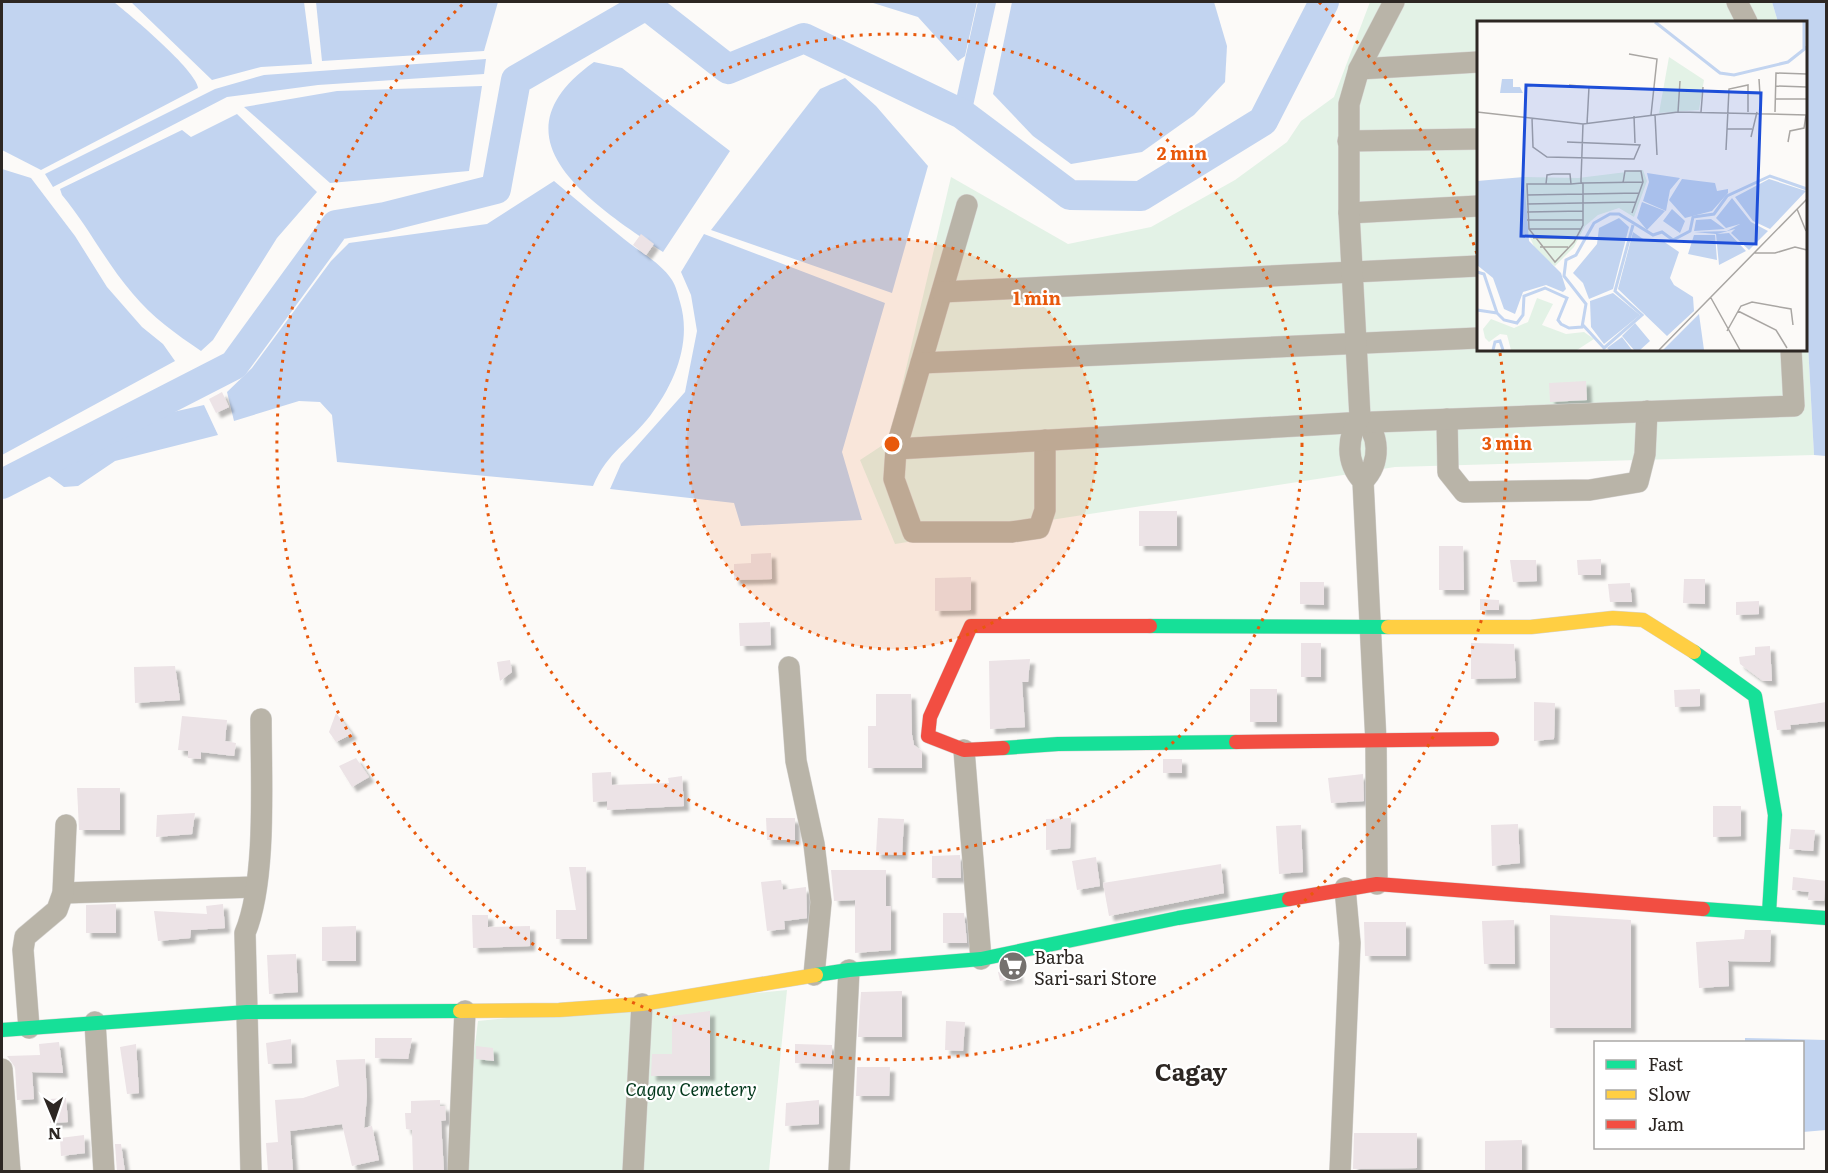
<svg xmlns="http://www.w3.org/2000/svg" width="1828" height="1173" font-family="Literata,serif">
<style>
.green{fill:#e3f2e6}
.water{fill:#c2d4f0}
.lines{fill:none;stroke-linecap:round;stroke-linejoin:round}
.canal{stroke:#c2d4f0;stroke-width:18}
.river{stroke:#c2d4f0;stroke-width:30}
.building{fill:#ece3e6;filter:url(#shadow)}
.street-casing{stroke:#d6d4d2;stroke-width:22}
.fast-casing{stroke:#d6d4d2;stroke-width:15}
.slow-casing{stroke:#d6d4d2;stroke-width:15}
.jam-casing{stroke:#d6d4d2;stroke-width:15}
.street{stroke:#b9b4a8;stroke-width:21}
.fast{stroke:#16e098;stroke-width:14}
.slow{stroke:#ffcf43;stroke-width:14}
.jam{stroke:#f24e42;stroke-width:14}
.ring{fill:none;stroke:#e8590c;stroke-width:3;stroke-dasharray:3 6}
.labels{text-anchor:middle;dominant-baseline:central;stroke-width:4.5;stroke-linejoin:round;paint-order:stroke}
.poi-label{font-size:18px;fill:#2d2723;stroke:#fff;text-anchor:start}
.park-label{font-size:18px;font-style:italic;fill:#00371a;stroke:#fff}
.district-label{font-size:24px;font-weight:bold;fill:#2d2723;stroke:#fff}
.inset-river{fill:none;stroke:#c2d4f0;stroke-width:3}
.inset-road{fill:none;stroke:#a9a6a3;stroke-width:1.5}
.view{fill:#1d4ed8;fill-opacity:0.15;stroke:#1d4ed8;stroke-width:3}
.inset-edge{fill:none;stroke:#2d2723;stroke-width:3}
.centre{fill:#e8590c;stroke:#fff;stroke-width:3}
.ring-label{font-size:18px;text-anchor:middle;font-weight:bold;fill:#e8590c;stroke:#fff;stroke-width:4.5;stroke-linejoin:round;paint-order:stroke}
</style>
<defs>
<filter id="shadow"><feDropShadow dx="5" dy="5" stdDeviation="1.5" flood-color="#0004"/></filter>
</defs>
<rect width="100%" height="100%" fill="#fcfaf8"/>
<!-- green -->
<g class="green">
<path d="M1370,2H1772L1778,22H1478V350H1806V308L1814,455L1395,467L895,544L860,460L889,441L951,177L1068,244L1151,227L1235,180L1287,142L1301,121L1334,97Z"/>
<path d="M787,990L769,1171L459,1172L478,1021Z"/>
</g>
<!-- water -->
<g class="water">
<path d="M4,2H114C131,16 195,69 198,88L41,170L2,150V4Z"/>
<path d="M131,2H304L312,64L261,67L212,80Z"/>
<path d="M316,2H498L484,51L322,61Z"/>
<path d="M870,2H977L965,56L958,61L918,17Z"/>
<path d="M1012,2H1214L1227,46L1225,82L1194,115L1142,152L1071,164L1033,136L993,94Z"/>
<path d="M1772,2H1826V456L1814,455L1806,308V22H1778Z"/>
<path d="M486,59L484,74L318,85L227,97L53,187L45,174L215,89L264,75Z"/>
<path d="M594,62L622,68L730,151L663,252C595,205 486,139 594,62Z"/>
<path d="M845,78L876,106L928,166L892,293L711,230L820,89Z"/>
<path d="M482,86L469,171L330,183L244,107L337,91Z"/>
<path d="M237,114L317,192L277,238L213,340L201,351C176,334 152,317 133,294C106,263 88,226 62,195L60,189L182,130L191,137Z"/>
<path d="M2,169L31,178L75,236L107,287L142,327L163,344L175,361L2,455Z"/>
<path d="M554,181C577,200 600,220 624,239C641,253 660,262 672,280C676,286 678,295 680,302C692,342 675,383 650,416C629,443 608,451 593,486L337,462L332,415L320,402L299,401L234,421L227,392L252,368L331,261L349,243L487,224Z"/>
<path d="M704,234L885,303L842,452L862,520L741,526L734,503L610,489L621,464L685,392L697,331L691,295L681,272Z"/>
<path d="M204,405L218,435L115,461L78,486L64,487L49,476L164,414Z"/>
<path d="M1745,1038L1826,1040V1130L1803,1132L1802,1042H1745Z"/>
</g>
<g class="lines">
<!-- canal -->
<path class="canal" d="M962,114L987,2"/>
<!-- river -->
<path class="river" d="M2,484L234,365L336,225L385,217L496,189L516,80L646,5L728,69L804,38L962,114L1070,195L1141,196L1263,121L1324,2"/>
</g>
<!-- building -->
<g class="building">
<path d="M641,234L654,244L646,255L633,245Z"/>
<path d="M1586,381L1587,400L1550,402L1549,383Z"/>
<path d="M222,392L229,407L216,413L209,399Z"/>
<rect x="1139" y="511" width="38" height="35"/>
<path d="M1439,546H1463L1464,590H1439Z"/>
<path d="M771,553L772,579L734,580V564L751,563V554Z"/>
<path d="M1601,559V575H1578L1577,560Z"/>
<path d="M1510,560H1536L1537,581L1513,582Z"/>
<path d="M971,577V610L935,611V578Z"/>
<path d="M1684,579H1705V604L1683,603Z"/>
<path d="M1300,582H1324V605L1300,604Z"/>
<path d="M1630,583L1632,602H1610L1608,584Z"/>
<path d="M1480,599L1499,600V610H1480Z"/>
<path d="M1759,601V614L1736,615V602Z"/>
<path d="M770,622L771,645L740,646L739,623Z"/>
<rect x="1301" y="643" width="20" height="34"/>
<path d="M1471,643L1514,644L1516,678L1471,679Z"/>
<path d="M1770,646L1772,681H1763L1740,664L1739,657L1755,655V647Z"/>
<path d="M1030,659L1028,682H1022L1025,727L990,729L989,661Z"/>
<path d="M510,660L512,672L500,681L497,662Z"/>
<path d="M175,666L180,700L135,703L134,667Z"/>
<rect x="1250" y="689" width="27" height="33"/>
<path d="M1700,689V706L1675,707L1674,690Z"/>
<path d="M876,694H911L912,735L914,745L922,751V768H868V726H876Z"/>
<path d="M1534,702L1555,703L1554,739L1534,741Z"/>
<path d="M1826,702L1827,721L1790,725L1791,729L1777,730L1774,711Z"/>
<path d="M336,713L352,734L336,742L329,732Z"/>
<path d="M182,716L227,720L225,741L236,743L234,756L201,752V759L188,758V751L178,750Z"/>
<path d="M356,758L369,777L352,787L339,766Z"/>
<rect x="1163" y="759" width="19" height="14"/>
<path d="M611,772L612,785L669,783L668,778L682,776L684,806L607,810V801L593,802L592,773Z"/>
<path d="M1363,774L1364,801L1331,803L1328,778Z"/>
<path d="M77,788H120V830H79Z"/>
<path d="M1713,806H1741V836L1713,837Z"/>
<path d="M195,813L192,834L156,837L157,815Z"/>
<path d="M766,818H795V840H767Z"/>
<path d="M878,818L904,819L902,855L876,854Z"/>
<path d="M1071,818L1070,848L1046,850V819Z"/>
<path d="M1518,824L1520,863L1492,866L1491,825Z"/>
<path d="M1301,825L1303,872L1279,874L1276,826Z"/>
<path d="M1791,829L1815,830L1813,851L1789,849Z"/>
<path d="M960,855L961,878H932V856Z"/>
<path d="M1096,857L1100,886L1077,890L1072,861Z"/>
<path d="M1221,864L1224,893L1109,916L1103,883Z"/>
<path d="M569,867H586L587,939H556V910H576Z"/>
<path d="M831,870H886V906H891V950L855,953V900L834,901Z"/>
<path d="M1793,877L1826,881L1824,901L1808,900L1809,892L1792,890Z"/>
<path d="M781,880L783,890L806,887L807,918L784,921L785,929L767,931L761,882Z"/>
<path d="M116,904V933H86V905Z"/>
<path d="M223,904L225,928L191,930L190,938L158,941L154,911L207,914L206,906Z"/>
<path d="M943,913H964L967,943H943Z"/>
<path d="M472,915H488V927L530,926V946L473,948Z"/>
<path d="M1550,915L1631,920V1028H1550Z"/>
<path d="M1514,920L1515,964H1484L1482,921Z"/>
<path d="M1364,922H1406V956H1365Z"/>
<path d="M356,926V961H322V927Z"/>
<path d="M1745,930H1771L1770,962L1728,961L1729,986L1699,988L1696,942L1744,939Z"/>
<path d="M296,954L298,992L269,994L267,955Z"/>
<path d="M1017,968L1018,978L1000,981L998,972Z"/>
<path d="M902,991V1037H858L861,992Z"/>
<path d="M710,1011V1076H651L652,1054H672V1016Z"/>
<path d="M946,1021L965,1022L963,1051L945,1050Z"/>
<path d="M375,1038H412L408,1059L375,1058Z"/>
<path d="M291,1039L292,1063L268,1064L266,1043Z"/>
<path d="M59,1042L63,1073L32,1072L34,1099L17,1100L15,1067L7,1056L40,1055L39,1044Z"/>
<path d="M136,1044L139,1093L127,1094L120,1047Z"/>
<path d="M795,1044L832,1045V1064L795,1063Z"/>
<path d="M476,1046L493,1048L494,1061L476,1059Z"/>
<path d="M365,1059L367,1096L364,1128L372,1126L379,1160L352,1166L342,1124L290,1131L293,1172H268L266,1143L278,1142L275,1100L303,1098L339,1086L336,1060Z"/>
<path d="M857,1067H890L889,1096H856Z"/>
<path d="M66,1098L68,1122L50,1123L49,1099Z"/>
<path d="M440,1100V1106H445L446,1120L441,1121L444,1172H413L412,1130L406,1129L405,1113H411V1101Z"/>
<path d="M819,1100V1124L785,1126L786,1103Z"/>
<path d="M1354,1133H1417V1168L1353,1169Z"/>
<path d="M84,1135L85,1153L61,1156L60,1138Z"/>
<path d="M1522,1140V1172H1485V1141Z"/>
<path d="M115,1144H121L125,1172H117Z"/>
</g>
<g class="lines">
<!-- street casing -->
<g class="street-casing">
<g id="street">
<path d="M1737,2L1747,22"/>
<path d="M1359,69L1478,62"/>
<path d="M1348,141L1478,139"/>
<path d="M967,205L896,449L894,479L913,532H1011L1039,528L1045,510V440"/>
<path d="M1349,213L1478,206"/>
<path d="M942,292L1478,266"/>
<path d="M921,363L1478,338"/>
<path d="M1360,417C1381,433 1381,463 1363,481"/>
<path d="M1447,419L1448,472L1464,492L1590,490L1638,482L1645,454L1647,411"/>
<path d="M896,449L1348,423L1794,406L1791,350"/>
<path d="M789,667L796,761L814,844L821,902L814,975"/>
<path d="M964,750L981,959"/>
<path d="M1377,884L1376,742L1363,481C1345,462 1347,437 1360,417L1349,213V104L1359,69L1394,2"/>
<path d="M63,893L255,887"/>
<path d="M95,1022L104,1172"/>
<path d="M29,1028L23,950L25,937L57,910L63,893L66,825"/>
<path d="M2,1069L10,1172"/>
<path d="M251,1172L245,933C267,880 261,778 261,719"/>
<path d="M458,1172L465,1011"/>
<path d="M633,1172L642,1004"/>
<path d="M839,1172L849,970"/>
<path d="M1340,1172L1350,943L1345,888"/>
</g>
</g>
<!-- fast casing -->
<g class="fast-casing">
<g id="fast">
<path d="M1150,626L1388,627"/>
<path d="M1694,652L1755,696L1775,815L1769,913"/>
<path d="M1003,748L1058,744L1236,742"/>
<path d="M1703,909L1826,918"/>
<path d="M816,975L849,970L981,959L1178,918L1289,899"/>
<path d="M2,1030L247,1012L460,1011"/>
</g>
</g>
<!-- slow casing -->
<g class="slow-casing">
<g id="slow">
<path d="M1388,627H1531L1613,618L1643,620L1694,652"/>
<path d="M460,1011L559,1010L642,1004L816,975"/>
</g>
</g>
<!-- jam casing -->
<g class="jam-casing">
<g id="jam">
<path d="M1236,742L1492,739"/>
<path d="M1003,748L964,750L928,736L930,717L971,626H1150"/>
<path d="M1289,899L1377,884L1703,909"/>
</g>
</g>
<!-- street -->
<use href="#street" class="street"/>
<!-- fast -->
<use href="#fast" class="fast"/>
<!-- slow -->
<use href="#slow" class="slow"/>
<!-- jam -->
<use href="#jam" class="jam"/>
</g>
<!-- distance rings -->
<circle cx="892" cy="444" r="205" fill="#e8590c" fill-opacity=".12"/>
<g class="ring">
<circle cx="892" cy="444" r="205"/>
<circle cx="892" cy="444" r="410"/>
<path d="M1319 2A615 615 0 0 1 1477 254M1500 353A615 615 0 1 1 465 2"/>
</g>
<!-- icons -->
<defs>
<g id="supermarket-disc" transform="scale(1.5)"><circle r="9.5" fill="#75716e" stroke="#fff"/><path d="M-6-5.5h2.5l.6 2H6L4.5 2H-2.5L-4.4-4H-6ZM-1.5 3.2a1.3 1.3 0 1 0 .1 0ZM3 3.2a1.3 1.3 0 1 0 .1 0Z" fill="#fff"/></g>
</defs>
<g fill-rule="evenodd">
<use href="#supermarket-disc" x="1013" y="966"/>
</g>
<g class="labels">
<!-- poi labels -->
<g class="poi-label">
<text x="1034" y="956">Barba<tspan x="1034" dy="21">Sari-sari Store</tspan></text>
</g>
<!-- park labels -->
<g class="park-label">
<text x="691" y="1088">Cagay Cemetery</text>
</g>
<!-- district labels -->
<g class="district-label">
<text x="1191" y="1070">Cagay</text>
</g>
</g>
<!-- overview -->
<g transform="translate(1477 21)">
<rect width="330" height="330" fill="#fcfaf8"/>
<path d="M192,36L227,59L222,89L182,92ZM166,149L170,160L157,196L142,187L121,194L108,205L97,226L78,245L60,232L50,210L47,156L101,157ZM60,277L76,283L65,304L89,313L107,311L117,318L100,329H34L30,314L23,313L12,321L8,317L6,308L14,298L37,307L51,301Z" fill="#e3f2e6"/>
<path d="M25,58H36V66H43L46,72H23ZM170,152L203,157L193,169L189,190L166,180L172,161ZM47,156L52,220L84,252L89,268L86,271L69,264L46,271L38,293L27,288L16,257L0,244V160ZM205,158L238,162L240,170L251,168V172L235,190L208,197L192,179ZM292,158L329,170L293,208L276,200L258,176ZM255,177L274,201L291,210L272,229L254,212L258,208L240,213L252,212L269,230L242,244L239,213L217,211L250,210L263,203L249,207L239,197ZM165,181L188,190L170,209L160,197ZM195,188L208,200L203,212L186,200ZM142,197L152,206L136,268L112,278L106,262L96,252L120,223L122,207ZM234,198L248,208L217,210L219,199ZM156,211L169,220H186L202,231L193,257L197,264L216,276L217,290L190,315L141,268ZM217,214H238L240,239L211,233ZM136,272L163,294L127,323L114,306L113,280ZM222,293L227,329H186ZM158,302L173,320L163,329H157L145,315ZM145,316L155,329H132L130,327Z" fill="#c2d4f0"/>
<path class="inset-river" d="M178,1L243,52L257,54L311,41L330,26M327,29V1M0,251L7,253L20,292L27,299L40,302L46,294L47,275L68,267L90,277L81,299L84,303L92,307L105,306L109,283L87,255L89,239L99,234L117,202L133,193H142L176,214L185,211L196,219L213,210L216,196L237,193L250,175L293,155L330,168M0,289L20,292M105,303L128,328M127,327L165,294L138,270L156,204M16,329L18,321L23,320L26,329"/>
<path class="inset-road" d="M152,33L180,38L174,94M282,58L284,90M92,64L112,66L110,103M299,65L330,66M298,78H330M0,91L106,103L201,91L330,94M201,91L203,60M224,91L226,66M298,91L299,52L330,53M178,94L180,134M157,95L158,122M55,97L56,126L70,136L157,138L163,124L90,121M106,103L104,159V161L106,163V204L97,221L78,241L52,208L50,163H94L105,162H107L166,161M250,108H275M274,116L280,91M311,121L313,110L327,107L329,94M249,129L252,68L271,64V91M146,162L148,150H164L166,161L155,192M69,163L70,154L76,153H93L94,163M50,174L162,172M50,183L159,181M320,188L329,210M50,191L106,190M50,199H106M52,208H104M56,217H99M63,226H91M277,232H298L318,226L330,229M234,277L263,329M261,290L299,309L310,327M250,310L264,285L275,281L314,288L316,304M182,329L330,178"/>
<path class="view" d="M49,64L284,72L279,223L44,215Z"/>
<rect width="330" height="330" class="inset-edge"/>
</g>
<circle cx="892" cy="444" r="9" class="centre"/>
<g class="ring-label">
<text x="1182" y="160">2 min</text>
<text x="1037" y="305">1 min</text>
<text x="1507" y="450">3 min</text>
</g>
<!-- border -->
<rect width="1828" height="1173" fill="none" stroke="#2d2723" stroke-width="6"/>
<!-- legend -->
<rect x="1594" y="1041" width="210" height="108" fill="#ffffff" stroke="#aba9a7" stroke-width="1.5"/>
<rect x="1606" y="1060" width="30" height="9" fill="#16e098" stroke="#aba9a7" stroke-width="1.5"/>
<text x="1648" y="1071" font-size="18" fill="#2d2723">Fast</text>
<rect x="1606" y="1090" width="30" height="9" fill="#ffcf43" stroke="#aba9a7" stroke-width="1.5"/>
<text x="1648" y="1101" font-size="18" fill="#2d2723">Slow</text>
<rect x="1606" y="1120" width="30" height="9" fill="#f24e42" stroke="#aba9a7" stroke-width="1.5"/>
<text x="1648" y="1131" font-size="18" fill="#2d2723">Jam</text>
<!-- north arrow -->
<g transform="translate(54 1119) rotate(178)" stroke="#ffffff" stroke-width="4.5" paint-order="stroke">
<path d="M0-4.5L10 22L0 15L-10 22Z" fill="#2d2723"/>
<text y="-9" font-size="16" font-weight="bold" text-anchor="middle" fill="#2d2723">N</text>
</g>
</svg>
